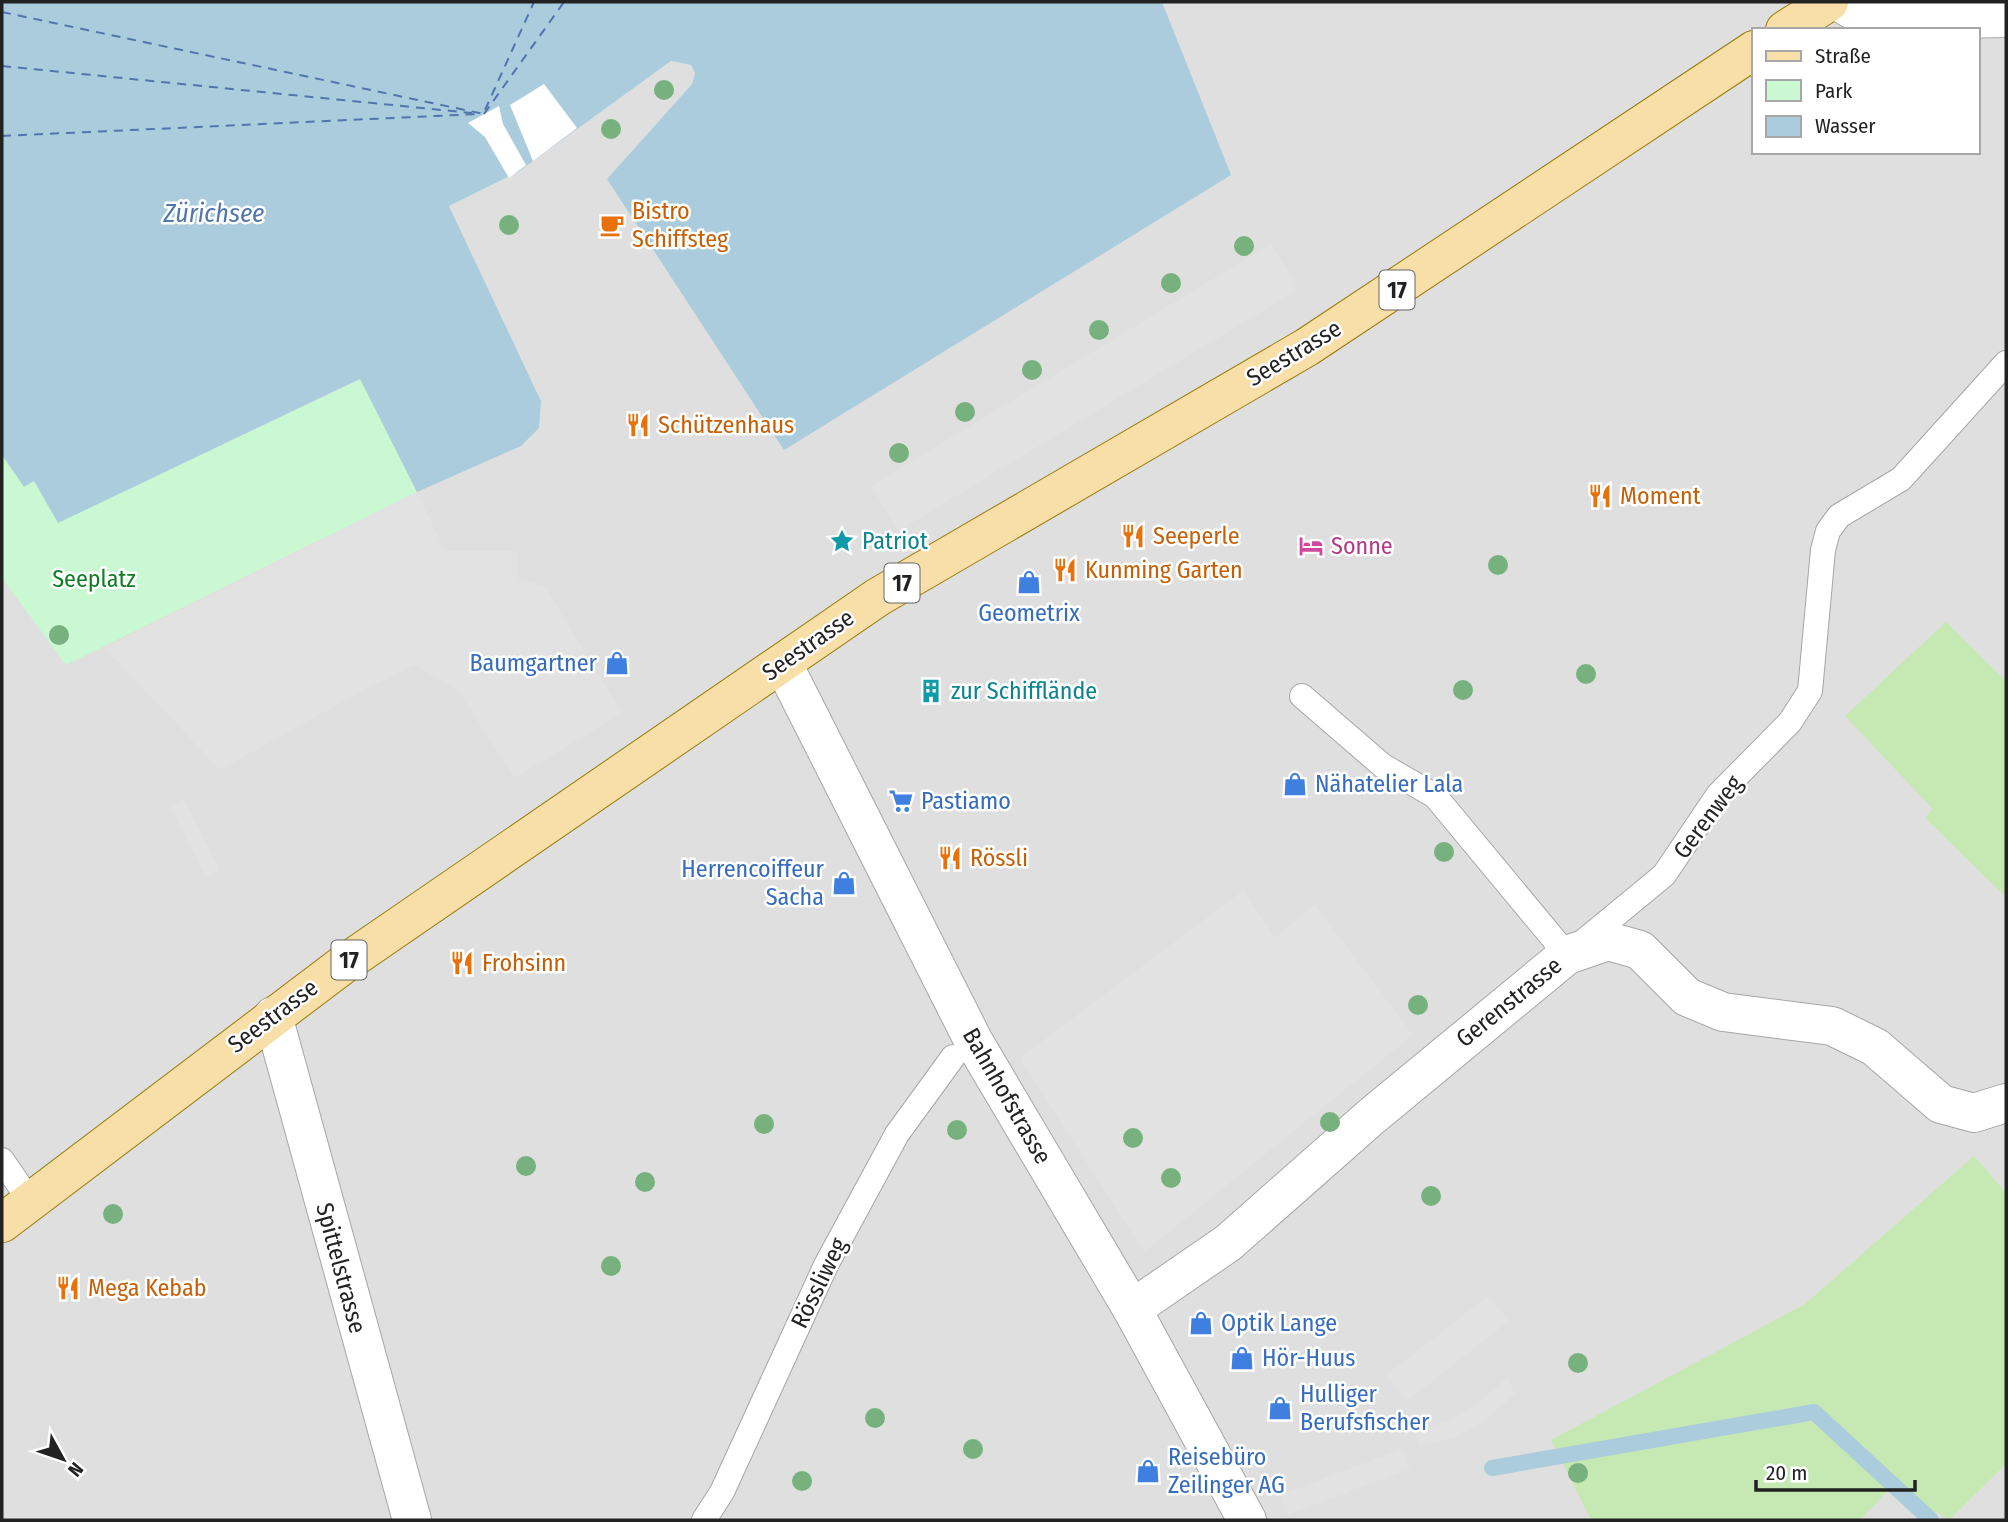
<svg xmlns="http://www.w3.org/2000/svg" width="2008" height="1522" font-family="'Fira Sans Condensed',sans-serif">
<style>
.residential{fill:#dfdfdf;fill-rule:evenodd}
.grass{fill:#c6e8b2}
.park{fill:#c9f8d2}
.parking{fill:#e2e2e2}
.water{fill:#abccdd}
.pier{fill:#fff}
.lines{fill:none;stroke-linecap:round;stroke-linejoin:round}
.stream{stroke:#abccdd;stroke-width:16}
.ferry{stroke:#5175ae;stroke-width:2;stroke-dasharray:9 7;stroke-linecap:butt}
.service-casing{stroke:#a6a6a6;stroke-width:26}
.minor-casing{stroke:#a6a6a6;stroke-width:40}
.primary-casing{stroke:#987907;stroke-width:40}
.service{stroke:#fff;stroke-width:24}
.minor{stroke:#fff;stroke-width:38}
.primary{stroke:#f8dea7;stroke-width:38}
.tree{fill:#76b17e}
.labels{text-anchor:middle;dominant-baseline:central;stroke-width:5;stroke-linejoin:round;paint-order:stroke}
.shield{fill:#fff;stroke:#646464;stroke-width:2}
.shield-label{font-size:23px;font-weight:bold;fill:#222}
.food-label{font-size:24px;fill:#c56008;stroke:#fff;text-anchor:start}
.street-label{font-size:24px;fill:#222;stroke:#fff}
.culture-label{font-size:24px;fill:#0d838f;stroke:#fff;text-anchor:start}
.hotel-label{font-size:24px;fill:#b23c85;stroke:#fff;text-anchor:start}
.park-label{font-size:24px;fill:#117e26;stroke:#fff}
.shop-label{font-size:24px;fill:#366cbe;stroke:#fff;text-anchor:start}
.water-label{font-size:26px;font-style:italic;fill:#5175ae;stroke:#fff}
</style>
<rect width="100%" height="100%" fill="#f1efe9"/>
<!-- residential -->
<path class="residential" d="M1162,2H2006V1520H2V455L24,487L34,481L58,522L361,379L541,401L449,206L518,172L671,61L691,65L695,73L692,84L607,179L1230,175ZM1754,30H1978V152H1754Z"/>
<!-- grass -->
<g class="grass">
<path d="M1946,622L2006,681V897L1925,818L1933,809L1845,716Z"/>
<path d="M1974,1156L2006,1193V1464L1949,1520L1892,1486L1860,1520H1591L1551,1440L1805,1304Z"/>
</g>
<!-- park -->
<path class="park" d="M361,379L417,492L66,665L2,578V455L24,487L34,481L59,522Z"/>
<!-- parking -->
<g class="parking">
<path d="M1271,244L1299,289L898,531L871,486Z"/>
<path d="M417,492L445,551H517L518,578L545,587L622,713L515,778L457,689L415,665L373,685L220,770L105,648Z"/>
<path d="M184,800L220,870L206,877L170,807Z"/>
<path d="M1244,890L1274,938L1315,905L1413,1035L1144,1252L1020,1058Z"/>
<path d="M1488,1296L1509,1321L1407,1401L1386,1375Z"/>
<path d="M1507,1377L1515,1394L1485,1421L1454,1437L1419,1446L1415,1432L1448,1421L1477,1405Z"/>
<path d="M1402,1449L1410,1469L1287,1515L1280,1495Z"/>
</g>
<!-- water -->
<path class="water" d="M2,2H1162L1231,175L784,450L607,179L692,84L695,73L691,65L671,61L518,172L449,206L541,401L539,428L521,446L417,492L360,379L58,523L34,481L24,487L2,455Z"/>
<!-- pier -->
<g class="pier">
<path d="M544,84L577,128L533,161L510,105Z"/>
<path d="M499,106L503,124L526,165L509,178L485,137L468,123Z"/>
</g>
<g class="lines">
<!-- stream -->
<path class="stream" d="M1492,1468L1814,1412L1931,1520"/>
<!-- ferry -->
<g class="ferry">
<path d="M2,12L484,114"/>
<path d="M2,66L472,113"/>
<path d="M485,110L534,2"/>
<path d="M484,114L564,2"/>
<path d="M2,136L479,114"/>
</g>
<!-- service casing -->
<g class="service-casing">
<g id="service">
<path d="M1302,696L1383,766L1435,796L1567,955L1664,875L1718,795L1790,722L1810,691L1823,550L1828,531L1839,516L1901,479L2006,363"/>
<path d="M2,1160L30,1201"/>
<path d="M704,1520L722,1492L826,1265L897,1134L953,1057"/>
</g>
</g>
<!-- minor casing -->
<g class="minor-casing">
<g id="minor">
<path d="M1839,2L1872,21L2006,18"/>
<path d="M783,664L974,1042L1132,1309L1247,1520"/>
<path d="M273,1016L412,1520"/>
<path d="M1132,1309L1228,1243L1372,1116L1567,955L1608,941L1640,950L1687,997L1723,1012L1832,1026L1875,1047L1941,1104L1974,1113L2006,1103"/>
</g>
</g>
<!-- primary casing -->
<g class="primary-casing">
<g id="primary">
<path d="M1785,30L1829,2"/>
<path d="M2,1223L344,964L878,597L1307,347L1754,50"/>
</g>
</g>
<!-- service -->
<use href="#service" class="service"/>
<!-- minor -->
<use href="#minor" class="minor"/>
<!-- primary -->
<use href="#primary" class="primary"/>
</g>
<!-- trees -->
<g class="tree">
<circle cx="664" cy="90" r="10"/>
<circle cx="611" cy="129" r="10"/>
<circle cx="509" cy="225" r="10"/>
<circle cx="1244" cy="246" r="10"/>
<circle cx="1171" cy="283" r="10"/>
<circle cx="1099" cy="330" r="10"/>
<circle cx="1032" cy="370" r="10"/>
<circle cx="965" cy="412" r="10"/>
<circle cx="899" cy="453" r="10"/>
<circle cx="1498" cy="565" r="10"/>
<circle cx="59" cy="635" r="10"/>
<circle cx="1586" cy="674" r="10"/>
<circle cx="1463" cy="690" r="10"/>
<circle cx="1444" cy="852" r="10"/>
<circle cx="1418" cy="1005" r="10"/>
<circle cx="1330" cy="1122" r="10"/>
<circle cx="764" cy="1124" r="10"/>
<circle cx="957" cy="1130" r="10"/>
<circle cx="1133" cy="1138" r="10"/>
<circle cx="526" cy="1166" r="10"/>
<circle cx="1171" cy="1178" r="10"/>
<circle cx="645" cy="1182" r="10"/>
<circle cx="1431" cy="1196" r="10"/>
<circle cx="113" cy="1214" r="10"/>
<circle cx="611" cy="1266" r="10"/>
<circle cx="1578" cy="1363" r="10"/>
<circle cx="875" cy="1418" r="10"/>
<circle cx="973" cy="1449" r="10"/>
<circle cx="1578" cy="1473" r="10"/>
<circle cx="802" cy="1481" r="10"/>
</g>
<!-- icons -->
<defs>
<g id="cafe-bare" transform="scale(1.89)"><path d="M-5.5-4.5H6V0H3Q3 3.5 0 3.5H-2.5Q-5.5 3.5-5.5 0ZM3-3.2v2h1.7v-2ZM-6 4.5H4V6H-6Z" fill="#e8710a" stroke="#fff" stroke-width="2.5" paint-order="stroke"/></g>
<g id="restaurant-bare" transform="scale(1.89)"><path d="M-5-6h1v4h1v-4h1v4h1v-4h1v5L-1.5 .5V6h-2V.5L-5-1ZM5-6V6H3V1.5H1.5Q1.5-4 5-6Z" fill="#e8710a" stroke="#fff" stroke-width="2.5" paint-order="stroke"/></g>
<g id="sight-bare" transform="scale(1.89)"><path d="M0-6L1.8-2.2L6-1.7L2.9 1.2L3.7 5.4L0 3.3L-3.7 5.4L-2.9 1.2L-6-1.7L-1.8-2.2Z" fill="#0f9aa8" stroke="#fff" stroke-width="2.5" paint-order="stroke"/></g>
<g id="hotel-bare" transform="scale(1.89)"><path d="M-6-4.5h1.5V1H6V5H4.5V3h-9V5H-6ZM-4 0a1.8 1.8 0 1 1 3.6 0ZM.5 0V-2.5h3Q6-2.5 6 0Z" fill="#d1479c" stroke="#fff" stroke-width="2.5" paint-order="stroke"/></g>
<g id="shop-bare" transform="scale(1.89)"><path d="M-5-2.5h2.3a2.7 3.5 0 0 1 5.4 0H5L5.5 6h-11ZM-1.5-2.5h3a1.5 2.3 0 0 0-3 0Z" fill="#3f7fe0" stroke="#fff" stroke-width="2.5" paint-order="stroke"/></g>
<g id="building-bare" transform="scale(1.89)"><path d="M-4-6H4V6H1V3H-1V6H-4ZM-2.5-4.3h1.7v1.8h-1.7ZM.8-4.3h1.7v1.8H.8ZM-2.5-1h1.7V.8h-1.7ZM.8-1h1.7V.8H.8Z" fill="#0f9aa8" stroke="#fff" stroke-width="2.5" paint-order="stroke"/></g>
<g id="supermarket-bare" transform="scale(1.89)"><path d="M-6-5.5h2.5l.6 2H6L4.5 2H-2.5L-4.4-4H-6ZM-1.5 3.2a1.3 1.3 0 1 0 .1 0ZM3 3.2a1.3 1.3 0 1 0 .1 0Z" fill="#3f7fe0" stroke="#fff" stroke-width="2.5" paint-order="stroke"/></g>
</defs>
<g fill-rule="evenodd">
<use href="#cafe-bare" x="612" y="225"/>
<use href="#restaurant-bare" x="638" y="425"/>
<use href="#restaurant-bare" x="1600" y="496"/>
<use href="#restaurant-bare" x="1133" y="536"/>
<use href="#sight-bare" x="842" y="541"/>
<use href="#hotel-bare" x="1311" y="546"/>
<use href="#restaurant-bare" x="1065" y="570"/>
<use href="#shop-bare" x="1029" y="582"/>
<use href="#shop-bare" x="617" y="663"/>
<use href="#building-bare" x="931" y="691"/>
<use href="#shop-bare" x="1295" y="784"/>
<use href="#supermarket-bare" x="901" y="801"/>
<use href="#restaurant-bare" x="950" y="858"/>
<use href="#shop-bare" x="844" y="883"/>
<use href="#restaurant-bare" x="462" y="963"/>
<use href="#restaurant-bare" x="68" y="1288"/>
<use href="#shop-bare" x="1201" y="1323"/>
<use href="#shop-bare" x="1242" y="1358"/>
<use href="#shop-bare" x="1280" y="1408"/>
<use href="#shop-bare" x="1148" y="1471"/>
</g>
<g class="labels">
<!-- shield labels -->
<g class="shield">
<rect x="1379.5" y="270.5" width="35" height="39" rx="5"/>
<rect x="884.5" y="563.5" width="35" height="39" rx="5"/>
<rect x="331.5" y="940.5" width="35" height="39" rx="5"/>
</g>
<g class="shield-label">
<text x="1397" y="290">17</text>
<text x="902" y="583">17</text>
<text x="349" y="960">17</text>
</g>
<!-- food labels -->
<g class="food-label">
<text x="632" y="211">Bistro<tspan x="632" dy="28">Schiffsteg</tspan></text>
<text x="658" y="425">Schützenhaus</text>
<text x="1620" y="496">Moment</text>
<text x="1153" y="536">Seeperle</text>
<text x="1085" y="570">Kunming Garten</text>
<text x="970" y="858">Rössli</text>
<text x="482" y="963">Frohsinn</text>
<text x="88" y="1288">Mega Kebab</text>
</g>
<!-- street labels -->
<g class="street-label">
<text transform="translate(1294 353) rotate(-31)">Seestrasse</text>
<text transform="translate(808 645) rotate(-35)">Seestrasse</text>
<text transform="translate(1708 817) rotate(-53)">Gerenweg</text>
<text transform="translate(1509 1002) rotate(-39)">Gerenstrasse</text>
<text transform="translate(273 1016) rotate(-37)">Seestrasse</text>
<text transform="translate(1007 1096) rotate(60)">Bahnhofstrasse</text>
<text transform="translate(341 1268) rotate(75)">Spittelstrasse</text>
<text transform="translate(819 1283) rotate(-64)">Rössliweg</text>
</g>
<!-- culture labels -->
<g class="culture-label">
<text x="862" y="541">Patriot</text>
<text x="951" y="691">zur Schifflände</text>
</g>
<!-- hotel labels -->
<g class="hotel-label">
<text x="1331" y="546">Sonne</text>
</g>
<!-- park labels -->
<g class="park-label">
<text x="94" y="579">Seeplatz</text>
</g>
<!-- shop labels -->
<g class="shop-label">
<text x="1029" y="613" text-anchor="middle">Geometrix</text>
<text x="597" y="663" text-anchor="end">Baumgartner</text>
<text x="1315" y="784">Nähatelier Lala</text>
<text x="921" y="801">Pastiamo</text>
<text x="824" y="869" text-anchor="end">Herrencoiffeur<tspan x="824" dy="28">Sacha</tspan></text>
<text x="1221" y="1323">Optik Lange</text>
<text x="1262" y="1358">Hör-Huus</text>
<text x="1300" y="1394">Hulliger<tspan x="1300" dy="28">Berufsfischer</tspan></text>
<text x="1168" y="1457">Reisebüro<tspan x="1168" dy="28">Zeilinger AG</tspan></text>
</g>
<!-- water labels -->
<g class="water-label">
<text x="214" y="213">Zürichsee</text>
</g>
</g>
<!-- border -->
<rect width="2008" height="1522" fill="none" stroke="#222222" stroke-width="7"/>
<!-- legend -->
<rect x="1752" y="28" width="228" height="126" fill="#ffffff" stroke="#a7a7a7" stroke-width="2"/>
<rect x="1766" y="51" width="35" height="10" fill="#f8dea7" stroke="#a7a7a7" stroke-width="2"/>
<text x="1815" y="63" font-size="21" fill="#222222">Straße</text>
<rect x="1766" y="80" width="35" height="21" fill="#c9f8d2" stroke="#a7a7a7" stroke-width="2"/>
<text x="1815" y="98" font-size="21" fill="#222222">Park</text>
<rect x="1766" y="116" width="35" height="21" fill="#abccdd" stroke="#a7a7a7" stroke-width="2"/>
<text x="1815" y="133" font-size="21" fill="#222222">Wasser</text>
<!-- north arrow -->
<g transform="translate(63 1459) rotate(130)" stroke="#ffffff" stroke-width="5" paint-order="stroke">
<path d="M0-5L12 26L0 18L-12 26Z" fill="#222222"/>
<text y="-10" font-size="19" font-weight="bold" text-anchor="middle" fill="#222222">N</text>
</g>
<!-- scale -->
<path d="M1756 1480v10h159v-10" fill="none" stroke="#222222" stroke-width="3.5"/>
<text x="1766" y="1480" font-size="21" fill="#222222" stroke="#ffffff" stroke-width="5" paint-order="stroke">20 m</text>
</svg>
